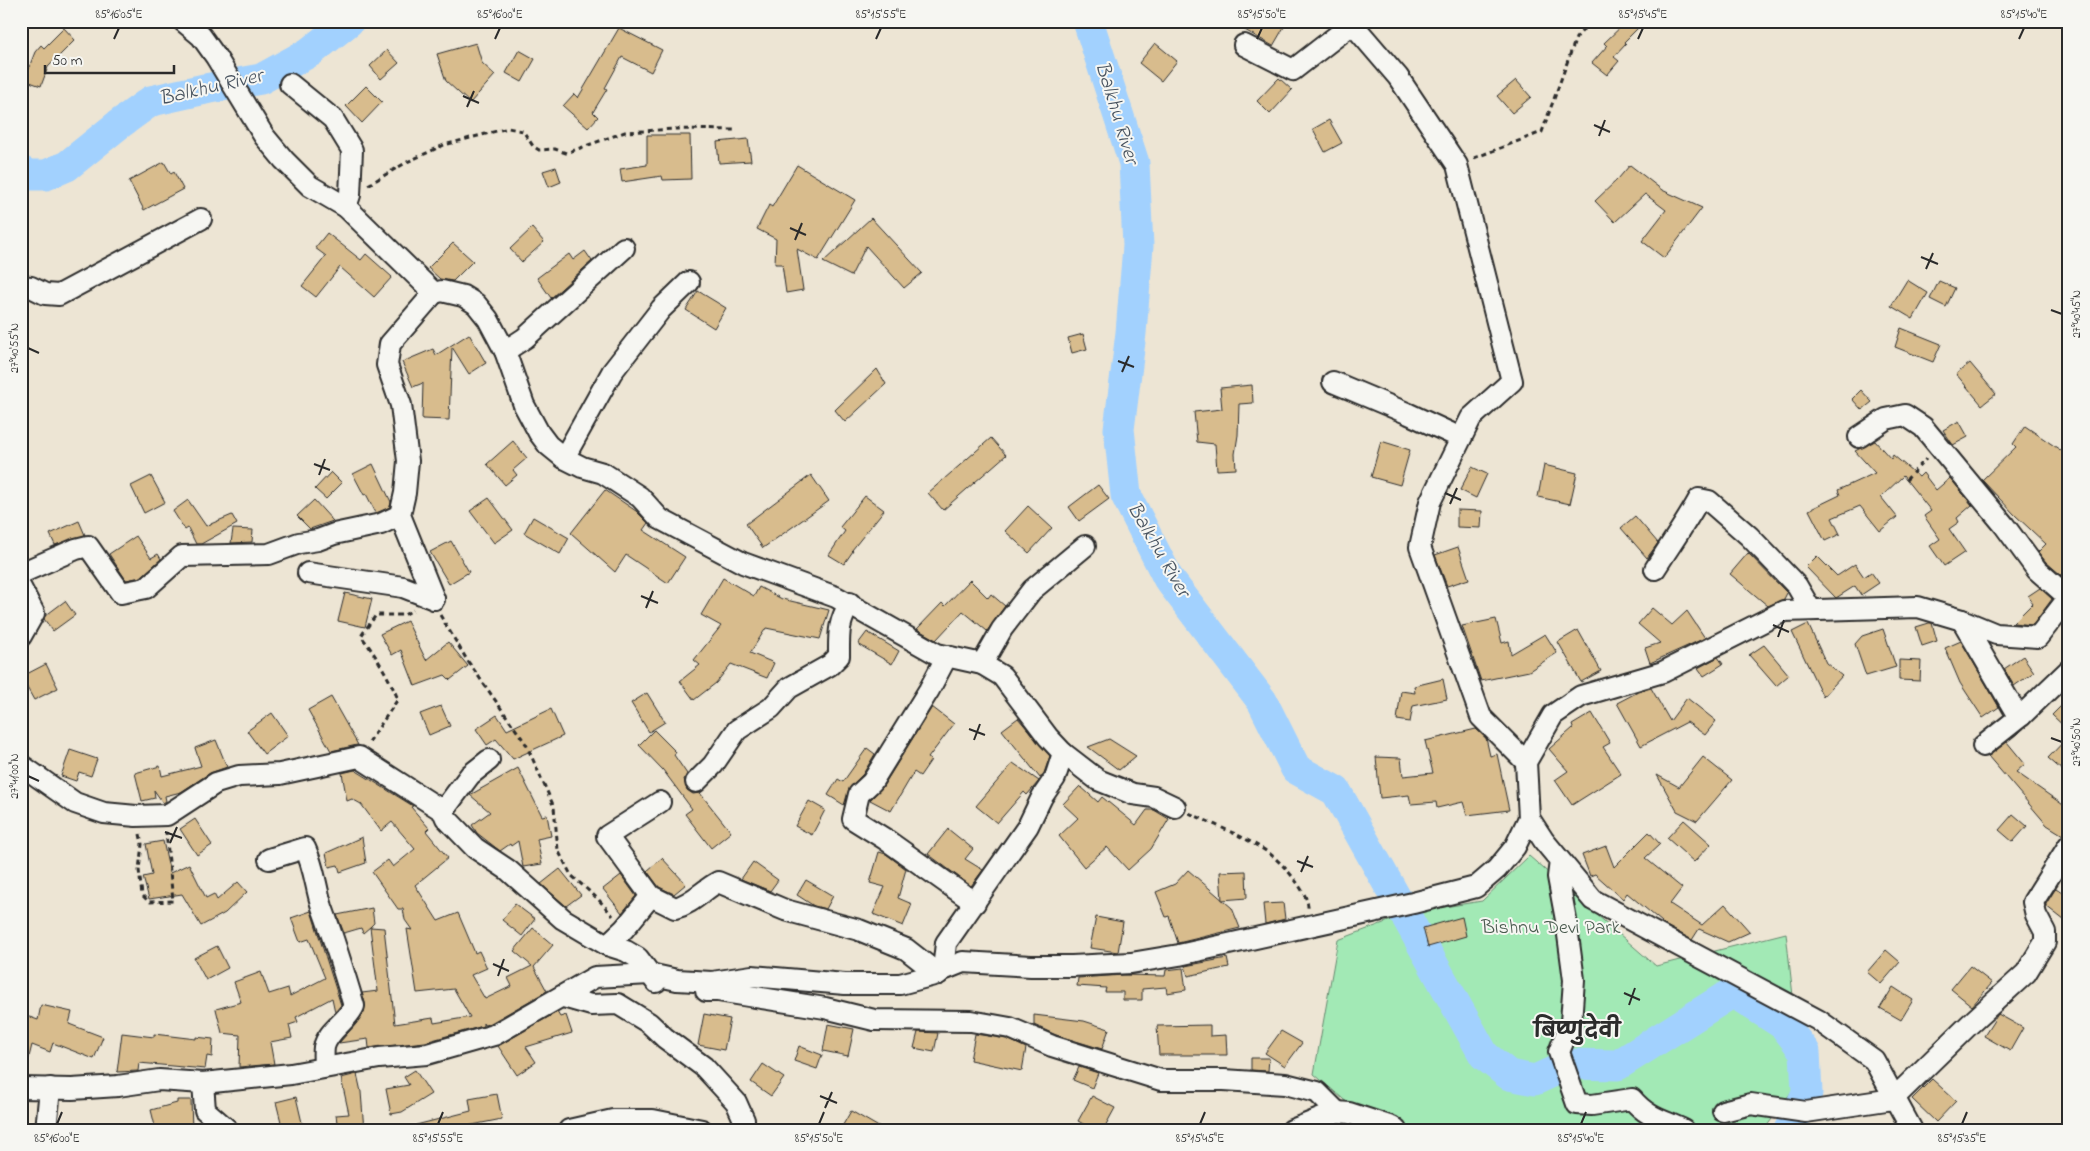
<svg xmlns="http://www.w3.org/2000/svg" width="2090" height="1151" font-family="'Indie Flower','Playpen Sans Deva',sans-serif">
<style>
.green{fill:#a2e9b5;stroke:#668a70}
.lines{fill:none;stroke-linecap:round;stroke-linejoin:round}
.river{stroke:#a2d1fe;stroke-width:31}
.building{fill:#d8bc8d;stroke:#2b2b2b}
.minor-casing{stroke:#2b2b2b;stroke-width:24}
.path{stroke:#2b2b2b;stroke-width:3;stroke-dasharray:5 4;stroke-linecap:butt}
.minor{stroke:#f6f6f2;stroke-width:20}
.ticks{fill:none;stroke:#2b2b2b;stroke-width:2}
.labels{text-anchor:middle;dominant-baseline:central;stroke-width:4;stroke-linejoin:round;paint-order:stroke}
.park-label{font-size:20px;fill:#495a4e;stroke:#f6f6f2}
.water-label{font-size:21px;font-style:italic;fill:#495460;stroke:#f6f6f2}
.neighbourhood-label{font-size:21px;font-weight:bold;fill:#2b2b2b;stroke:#f6f6f2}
.neatline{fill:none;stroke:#2b2b2b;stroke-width:2}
.ticks-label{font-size:12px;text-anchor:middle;fill:#2b2b2b}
</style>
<rect width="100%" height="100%" fill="#ede5d4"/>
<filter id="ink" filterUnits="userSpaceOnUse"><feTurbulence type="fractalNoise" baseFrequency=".02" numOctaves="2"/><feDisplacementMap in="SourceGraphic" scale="10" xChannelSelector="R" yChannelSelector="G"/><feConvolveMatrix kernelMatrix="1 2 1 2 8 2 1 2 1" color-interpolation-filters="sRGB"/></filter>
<g filter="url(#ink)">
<!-- green -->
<path class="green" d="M1529,856L1656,966L1786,933L1802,1077L1764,1130H1379L1314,1074L1338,940L1413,912L1482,901Z"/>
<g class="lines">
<!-- river -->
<g class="river">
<path d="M1088,21L1134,163L1138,246L1131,333L1119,429L1126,495L1168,578L1262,701L1296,769L1336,791L1484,1055L1509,1075L1535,1080L1570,1064L1618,1065L1733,992L1784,1025L1805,1052L1807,1093L1789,1130"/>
<path d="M21,171L29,175H46L67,166L118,125L151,101L205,89L261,79L310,52L349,21"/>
</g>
</g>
<!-- building -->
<g class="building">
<path d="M1229,21H1274L1284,27L1273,46Z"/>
<path d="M1627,21H1645L1624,42L1626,44L1614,57L1619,61L1607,75L1592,63L1607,46L1604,43Z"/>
<path d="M64,28L75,40L48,67L41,86L24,80L35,52L41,45L44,48Z"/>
<path d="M619,28L662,50L651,72L622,57L605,88L607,89L593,112L598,117L588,128L563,106L574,94L578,98Z"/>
<path d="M476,43L482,63L495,75L470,103L446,81L437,54Z"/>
<path d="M1155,43L1177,61L1161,81L1139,63Z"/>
<path d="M387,50L399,63L381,79L370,66Z"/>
<path d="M519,50L535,59L522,82L506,73Z"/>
<path d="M1279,78L1292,90L1270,114L1257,101Z"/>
<path d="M1516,80L1531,97L1512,113L1497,96Z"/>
<path d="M366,86L382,102L362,123L346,106Z"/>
<path d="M1329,120L1342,143L1325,152L1313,129Z"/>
<path d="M647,135H690L691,179L663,180L662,176L622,182L620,169L647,165Z"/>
<path d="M748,139L751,161L719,163L717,142Z"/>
<path d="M164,162L171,174L174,172L183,189L144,210L129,181Z"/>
<path d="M797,165L855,200L818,260L797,249L803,290L786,293L782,264H775L776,239L757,229L769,205L772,207Z"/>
<path d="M1630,165L1662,190L1702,208L1664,258L1642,241L1666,210L1645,194L1615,222L1595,201L1618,179Z"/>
<path d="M556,167L561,182L549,187L543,171Z"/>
<path d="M871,218L922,273L904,288L866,246L851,276L823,262Z"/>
<path d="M532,228L544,242L522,262L510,249Z"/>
<path d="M327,233L361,260L366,254L392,277L374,297L340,267L316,297L302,286L326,256L315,248Z"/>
<path d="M453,243L473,261L453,281L440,279L428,268Z"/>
<path d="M585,251L592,261L551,298L537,278L569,254L573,260Z"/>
<path d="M1907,280L1928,293L1913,319L1891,306Z"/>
<path d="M1939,281L1955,288L1946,307L1930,299Z"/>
<path d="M698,291L726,308L714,328L686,310Z"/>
<path d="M1901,328L1941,344L1933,362L1895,347Z"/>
<path d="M469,334L486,363L469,374L452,347L449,420L422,419L423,383L413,387L402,362L433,349L436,355Z"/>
<path d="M1083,334L1087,349L1072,353L1068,338Z"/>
<path d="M1970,363L1996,394L1982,405L1956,374Z"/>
<path d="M877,369L886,384L845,422L835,410Z"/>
<path d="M1252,385L1253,403L1239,404L1238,435L1235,454L1236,469L1217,470L1215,444L1197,442L1194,412L1222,409L1220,388Z"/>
<path d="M1861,390L1872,402L1862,410L1852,399Z"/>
<path d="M1959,421L1968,437L1953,445L1943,430Z"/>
<path d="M2025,426L2069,456V582L2046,562L2038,552L2046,544L2015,515L1982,480L2016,447L2013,444Z"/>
<path d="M991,438L1006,455L943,510L928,493Z"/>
<path d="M513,441L527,458L513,470L517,475L505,485L487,464Z"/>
<path d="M1381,441L1410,450L1400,485L1371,477Z"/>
<path d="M1875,441L1891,459L1893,455L1919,477L1923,473L1936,490L1950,478L1972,505L1957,518L1959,522L1949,529L1965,552L1944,566L1930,546L1940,539L1924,516L1931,511L1903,476L1881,497L1897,517L1880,531L1860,506L1832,518L1840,534L1825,541L1809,510L1840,495L1838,490L1875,473L1855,451Z"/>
<path d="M373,464L391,502L390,507L376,513L366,494L364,495L353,474Z"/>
<path d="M1544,465L1577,473L1570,504L1538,497Z"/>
<path d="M1472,467L1487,474L1476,498L1460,490Z"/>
<path d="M331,472L342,483L326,499L315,489Z"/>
<path d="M811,475L829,501L763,548L746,524Z"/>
<path d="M151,476L165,502L144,513L131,486Z"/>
<path d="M1098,485L1109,499L1079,521L1069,507Z"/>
<path d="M605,490L636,511L648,523L643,530L685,557L668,583L626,555L615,572L571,533Z"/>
<path d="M865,496L884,510L852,550L853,551L844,564L829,555L845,531L840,527Z"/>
<path d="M489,498L513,530L494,543L470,511Z"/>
<path d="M188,500L206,526L232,515L237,524L201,544H196L188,528L185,530L173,511Z"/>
<path d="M314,500L333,521L310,529L297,516Z"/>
<path d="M1028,506L1052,528L1029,553L1005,531Z"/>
<path d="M1457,510L1482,511L1481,528L1457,527Z"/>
<path d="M1635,516L1658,543L1647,558L1621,528Z"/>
<path d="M533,517L569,538L560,554L524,533Z"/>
<path d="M79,521L85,535L55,545L50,534Z"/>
<path d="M233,529L253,530L252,542L231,543Z"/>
<path d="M136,536L151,558L158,554L161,559L141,577L126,580L109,554Z"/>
<path d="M451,541L469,572L449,584L430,552Z"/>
<path d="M1458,547L1469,579L1447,586L1435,555Z"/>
<path d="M1748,553L1787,593L1784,599L1768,606L1730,574Z"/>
<path d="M1817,556L1837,576L1855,564L1864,577L1871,572L1879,583L1861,595L1855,586L1836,598L1806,567Z"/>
<path d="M723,578L754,596L759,587L782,599L829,610L820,639L766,628L750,653L774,663L767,678L731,664L716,683L694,700L680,681L700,665L694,660L721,626L701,615Z"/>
<path d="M970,580L988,598L991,594L1005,606L987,631L963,611L936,640L917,629L942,603L945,606Z"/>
<path d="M2040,588L2052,599L2033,625L2013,623L2033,603L2028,596Z"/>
<path d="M345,593L372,599L365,627L338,621Z"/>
<path d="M65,601L75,615L53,631L44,619L45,616Z"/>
<path d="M1652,608L1672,625L1687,611L1705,638L1650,663L1645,648L1660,643L1638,624Z"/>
<path d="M1496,619L1502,643L1509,641L1511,654L1545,634L1557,653L1529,671L1481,681L1462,626Z"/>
<path d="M407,621L426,660L448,642L468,666L450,680L445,675L415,686L401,650L392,655L380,634Z"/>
<path d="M1929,623H1932L1937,641L1922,646L1916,627Z"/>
<path d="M1808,624L1826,663L1842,676L1823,697L1792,632Z"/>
<path d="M1883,629L1896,667L1866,676L1855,644L1862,636Z"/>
<path d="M1578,630L1601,671L1581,682L1558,642Z"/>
<path d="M867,632L899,651L892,664L858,644Z"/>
<path d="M1961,641L1999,707L1983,718L1960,683L1945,648Z"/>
<path d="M1764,645L1789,675L1776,686L1749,655Z"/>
<path d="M2023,656L2034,672L2014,686L2004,669Z"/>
<path d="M1718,657L1723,664L1704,676L1698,668Z"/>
<path d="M1899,660L1921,661L1920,681L1899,680Z"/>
<path d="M46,664L58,688L34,700L21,677Z"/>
<path d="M1443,679L1447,699L1413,706L1410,722L1397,720L1401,691L1415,693L1414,686Z"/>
<path d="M1651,688L1670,721L1687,698L1716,721L1705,735L1687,722L1641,746L1617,703L1638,692Z"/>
<path d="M647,693L665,722L649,732L631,703Z"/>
<path d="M331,697L358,745H357L331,751L308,710Z"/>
<path d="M2069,698V731L2052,715Z"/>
<path d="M441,706L450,726L429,735L420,714Z"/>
<path d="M932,707L954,724L928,758L931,760L920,776L914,772L891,811L870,800L882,788Z"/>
<path d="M551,709L563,736L513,759L496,739L487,745L476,729L497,715L507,730Z"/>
<path d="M272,713L288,736L264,754L247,731Z"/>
<path d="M1592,713L1610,743L1603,747L1621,774L1572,805L1555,780L1568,771L1549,749L1573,728L1572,725Z"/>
<path d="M1018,718L1050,756L1044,773L1040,778L1002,730Z"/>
<path d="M1476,729L1486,738L1490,756L1497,754L1509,810L1467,815L1463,802L1437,808L1436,802L1411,804L1409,795L1380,798L1376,757L1401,758L1403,776L1433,773L1425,741Z"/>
<path d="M654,730L676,752L674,755L687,774L684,779L687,790L693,794L700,793L731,832L711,848L685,814L692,809L663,770L639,745Z"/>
<path d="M2069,736V776L2048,758Z"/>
<path d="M1109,739L1136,756L1119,770L1088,747Z"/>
<path d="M216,740L227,767L210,773L181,792L165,796L166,801L163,803L154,790L155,798L142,801L135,773L160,766L162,776L201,766L195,748Z"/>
<path d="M2007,742L2025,764L2016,772L2069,809V833L2063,835L2047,825L1988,756Z"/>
<path d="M867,748L875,754L863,774L851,786L844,805L828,795L838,779L843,782Z"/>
<path d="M70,750L97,759L91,776L79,772L76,781L61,776Z"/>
<path d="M1703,757L1732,780L1697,821L1677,811L1657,775L1679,787Z"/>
<path d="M1013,763L1039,781L1027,795L1024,792L997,823L976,806Z"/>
<path d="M518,768L542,816L547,815L551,836L537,839L542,864L523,867L518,841L511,846L510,844L500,851L477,833L472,825L490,812L470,795Z"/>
<path d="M355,770L413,806L411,807L429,828L426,831L448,858L415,885L438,921L458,913L475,953L479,951L487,968L471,975L485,999L512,986L508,978L532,966L514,951L533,928L553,945L534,967L547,991L489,1024L484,1025L483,1023V1026L425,1042L369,1048L368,1039L339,1043L356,1024L364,1012L365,1003L362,993L378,991L370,927L363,933L361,928L344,933L337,915L372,908L374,923L370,927L384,928L395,1024L433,1018L434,1023L470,1017L454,989L417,993L407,929L412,930L405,920L403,909H398L372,872L388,860L393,867L415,849L392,822L381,831L361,804L352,799L347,801L342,773Z"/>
<path d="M1080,786L1098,802L1102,797L1136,825L1147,810H1154L1169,819L1151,849L1128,870L1107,847L1084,867L1059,836L1078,818L1063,804Z"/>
<path d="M809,801L825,810L812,835L795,826Z"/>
<path d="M2013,814L2027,826L2013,842L1999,830Z"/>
<path d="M195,819L212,845L197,855L180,829Z"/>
<path d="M1684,820L1711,844L1694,862L1667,838Z"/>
<path d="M948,829L973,849L965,859L983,870L971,886L928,854Z"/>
<path d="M1649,832L1660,844L1645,858L1682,888L1670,904L1702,925L1725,904L1750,932L1728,942L1699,929L1692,940L1661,923L1662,922L1627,893L1623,899L1595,874L1590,876L1582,855L1606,846L1614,867Z"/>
<path d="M362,837L366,863L340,872L338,865L329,867L326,853Z"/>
<path d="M163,841L170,873L189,864L206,898L214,894L217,900L238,882L247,892L225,913L201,926L182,894L149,899L143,877L152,875L146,844Z"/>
<path d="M879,852L886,854L906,869L898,898L912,904L903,926L873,914L885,887L870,883Z"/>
<path d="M662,858L686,884L674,894L659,887L647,871Z"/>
<path d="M753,862L778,880L770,891L741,879Z"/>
<path d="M560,869L581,895L566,906L541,884Z"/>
<path d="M1188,870L1232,908L1240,928L1178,943L1169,916L1166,917L1156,892L1175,884Z"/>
<path d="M1246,871L1247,898L1222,900L1220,872Z"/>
<path d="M621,875L636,896L622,913L603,889Z"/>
<path d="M806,880L833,896L826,909L814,906L797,895Z"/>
<path d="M2056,888L2069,897V924L2046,906V904Z"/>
<path d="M1283,903L1285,919L1265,924L1263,904Z"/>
<path d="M515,904L535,919L522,936L502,920Z"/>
<path d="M311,911L341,1005L335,1012L332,998L296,1017L298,1022L289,1025L292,1038L270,1042L274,1064L239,1067L240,1035L222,1033L216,1009L241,1002L234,982L261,972L269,994L288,988L290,996L325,978L309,939L300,942L291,918Z"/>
<path d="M1096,917L1123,922L1118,952L1090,948Z"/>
<path d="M1462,917L1466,936L1428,947L1423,928Z"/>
<path d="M217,946L228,968L206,980L194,958Z"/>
<path d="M1886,950L1900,962L1881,984L1867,972Z"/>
<path d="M1227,958L1229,967L1188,976L1185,966Z"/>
<path d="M1970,966L1992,983L1972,1006L1951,989Z"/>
<path d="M1183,968L1186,990L1167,993L1166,987L1142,989V1000H1123V992H1105L1106,988L1077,986L1078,978L1124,975L1165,976L1166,970Z"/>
<path d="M1893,987L1913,1000L1901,1020L1880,1008Z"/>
<path d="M41,1005L72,1012L69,1024L103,1037L94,1059L53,1043L50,1052L32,1045L26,1069L21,1068V1014L38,1020Z"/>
<path d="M557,1012L560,1017L566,1015L572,1033L526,1047L536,1062L517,1075L498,1046Z"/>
<path d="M704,1014L730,1019L724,1050L698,1045Z"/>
<path d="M1998,1014L2023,1028L2010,1051L1984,1036Z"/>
<path d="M1034,1015L1084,1021L1109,1029L1102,1049L1056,1035L1034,1025Z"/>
<path d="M828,1024L854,1029L848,1056L823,1051Z"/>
<path d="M1210,1025V1036L1226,1035L1227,1055H1159L1157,1026Z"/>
<path d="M1281,1031L1302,1043L1285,1066L1265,1053Z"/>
<path d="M918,1032L938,1033L934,1052L914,1048Z"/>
<path d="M122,1033L154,1037V1034L196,1039V1037L213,1039L212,1057L207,1056L205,1069L139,1063L138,1071L117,1072Z"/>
<path d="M975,1034L1007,1039L1026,1048L1022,1071L970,1060Z"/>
<path d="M799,1046L822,1055L817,1069L794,1061Z"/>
<path d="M1251,1058H1269L1268,1071L1251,1070Z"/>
<path d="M763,1064L784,1078L771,1096L751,1082Z"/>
<path d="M1079,1067L1098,1073L1092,1088L1073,1080Z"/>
<path d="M415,1070L431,1094L402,1112L391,1114L386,1089L409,1085L404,1077Z"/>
<path d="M357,1074L361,1092L364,1130H338L336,1115L349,1114L341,1078Z"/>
<path d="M1932,1079L1956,1101L1936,1122L1912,1099Z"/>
<path d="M497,1094L502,1119L457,1128L458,1130H417L416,1125L471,1111L469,1099Z"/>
<path d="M1092,1096L1115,1108L1103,1130H1094L1078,1121Z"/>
<path d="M296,1097L303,1127L283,1130L276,1102Z"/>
<path d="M177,1100H191L192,1130H156L151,1110L177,1103Z"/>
<path d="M851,1111L884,1130H840Z"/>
</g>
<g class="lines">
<!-- minor casing -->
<g class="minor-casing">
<g id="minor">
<path d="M183,21L201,36L216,57L264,136L284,160L310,186L346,207L434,293L442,291L463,296L476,304L488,319L505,351L524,405L539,433L548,445L564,458L582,467L603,473L640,497L660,519L743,563L836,597L937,654L982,664L1002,676L1048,737L1063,753L1055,778L1042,797L1028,826L946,943L943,970"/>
<path d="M1350,21L1398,77L1457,165L1512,381L1471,418L1430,502L1420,547L1481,717L1526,762"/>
<path d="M1244,45L1293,70L1351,25"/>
<path d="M290,84L333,119L352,150L350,195L346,207"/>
<path d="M21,286L31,287L45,294L59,295L201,219"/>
<path d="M434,293L390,344L387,365L401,405L408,461L405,493L400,515L434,599"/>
<path d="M505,351L525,338L624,248"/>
<path d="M1333,382L1409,414L1461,438"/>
<path d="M1859,437L1886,419L1905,415L1923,427L2004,525L2037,570L2068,597"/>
<path d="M564,458L612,372L661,309L689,282"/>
<path d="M1655,569C1670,545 1686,523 1699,499L1709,501L1749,536L1797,586L1811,610"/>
<path d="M21,573L76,549L88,546L121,593L146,588L182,556L269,554L299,543L318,540L334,534L381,524L400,515"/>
<path d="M308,573L403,587L434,599"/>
<path d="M21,588L34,613L21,636"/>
<path d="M1962,620L2015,711L2021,716L1983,746"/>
<path d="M947,656L929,690L872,782L859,794L853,819L885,839L975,903"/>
<path d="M982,664L1002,629L1032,590L1085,546"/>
<path d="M2021,716L2069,670"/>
<path d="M1063,753L1098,780L1133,794L1154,797L1175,807"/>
<path d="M21,765L75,803L104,813L136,816L167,815L216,783L239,776L280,774L359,757L443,811L446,818L475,848L508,870L563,919L607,945L626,951L638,958L656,982"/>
<path d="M696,782L713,765L737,730L771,708L789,688L830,665L839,656C839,633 838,623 850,603"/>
<path d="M660,802L607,836L651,896L675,908C692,904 703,890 718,882L785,910L859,930L906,949L938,974"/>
<path d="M443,811L470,775L489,760"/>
<path d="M269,859L305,848C315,869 315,885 322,907C334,940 344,972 354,1006C347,1022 328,1030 324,1047C323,1054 324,1061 324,1067"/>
<path d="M1560,861L1558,877L1566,920L1574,980L1571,1022L1559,1052L1577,1104L1592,1105L1632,1099C1648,1118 1663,1120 1684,1130"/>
<path d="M607,945L624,929L651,896"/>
<path d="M706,991H718L825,1008L874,1020L971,1021L1010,1028L1052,1046L1161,1080H1224L1285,1084L1317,1092L1337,1112"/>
<path d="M563,997L591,1005L618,1004L649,1023L665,1038L704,1067L736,1102L744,1120L740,1130"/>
<path d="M203,1083L205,1110L228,1130"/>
<path d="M21,1088L72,1089L118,1086L159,1080L203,1083L291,1074L379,1058L427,1054L494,1035L595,977L650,974L677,980L712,982L752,976L845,984H900L938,974L943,970L963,962L1031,966H1072L1131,963L1179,955L1413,903L1476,887L1497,869L1515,847L1529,818"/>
<path d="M1723,1111L1751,1104L1806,1112L1893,1099L1970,1024L2026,973L2045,942V932L2036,915L2033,902L2069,845"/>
<path d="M46,1130L50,1088"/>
<path d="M569,1130L613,1120H653L702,1130"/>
<path d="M1292,1130L1337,1112L1349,1113L1392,1127L1396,1130"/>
<path d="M1912,1130L1874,1060L1818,1020L1593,900L1544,841L1529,818L1526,762L1553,715L1581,696L1663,672L1784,611L1918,607L1962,620L1996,634L2038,637L2069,597"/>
</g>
</g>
<!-- path -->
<g class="path">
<path d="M1474,158L1542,132L1576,38L1591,21"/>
<path d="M368,185L407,162L444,145L508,128L523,131L533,146L539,150L555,149L566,153L625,132L676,129L736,130"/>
<path d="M1906,480L1926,459"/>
<path d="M440,615L467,660L526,744L554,807L558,850L571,875L598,899L613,916"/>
<path d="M369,742L398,699C388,676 376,655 361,636L376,615H404L413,610"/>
<path d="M1189,813C1215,825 1243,836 1266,851C1280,860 1309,892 1308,908"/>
<path d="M140,834L142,844L139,870L142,895L149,902L173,901L166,832"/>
</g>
<!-- minor -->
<use href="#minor" class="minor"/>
</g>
</g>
<!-- ticks -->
<path class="ticks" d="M114,39L119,28M495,39L500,28M876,39L881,28M1257,39L1262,28M1638,39L1643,28M2019,39L2024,28M463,96L479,103M467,107L474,91M1594,125L1610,132M1599,136L1605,120M790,228L806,235M795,240L802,223M1921,257L1938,264M1926,269L1933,253M2051,310L2062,314M28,348L39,353M1118,361L1134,367M1122,372L1129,356M314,464L330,470M319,475L325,459M1445,493L1461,500M1450,504L1457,488M641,596L658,603M646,608L653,591M1773,625L1789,632M1778,637L1784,620M969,729L985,735M2051,738L2062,742M974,740L980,724M28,776L39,781M165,832L182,838M170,843L177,827M1297,861L1313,867M1301,872L1308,856M493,964L509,971M498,976L504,959M1624,993L1640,1000M1629,1005L1635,988M820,1096L837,1103M825,1108L832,1092M57,1124L62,1112M438,1124L443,1112M819,1124L824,1112M1200,1124L1205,1112M1581,1124L1586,1112M1962,1124L1967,1112"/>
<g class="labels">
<!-- park labels -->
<g class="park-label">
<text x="1551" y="928">Bishnu Devi Park</text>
</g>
<!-- water labels -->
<g class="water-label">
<text transform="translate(211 88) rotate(-13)">Balkhu River</text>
<text transform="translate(1116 113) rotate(73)">Balkhu River</text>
<text transform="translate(1158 550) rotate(60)">Balkhu River</text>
</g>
<!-- neighbourhood labels -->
<g class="neighbourhood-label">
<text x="1577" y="1032">बिष्णुदेवी</text>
</g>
</g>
<!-- margin -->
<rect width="2090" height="1151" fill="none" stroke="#f6f6f2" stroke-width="55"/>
<!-- scale -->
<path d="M45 65v8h129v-8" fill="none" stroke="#2b2b2b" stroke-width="2.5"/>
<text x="52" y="65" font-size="15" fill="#2b2b2b" stroke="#f6f6f2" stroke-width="4" paint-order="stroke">50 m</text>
<rect x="28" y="28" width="2034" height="1096" class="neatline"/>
<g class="ticks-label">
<text x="119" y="18">85°16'05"E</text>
<text x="500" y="18">85°16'00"E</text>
<text x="881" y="18">85°15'55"E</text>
<text x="1262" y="18">85°15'50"E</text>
<text x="1643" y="18">85°15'45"E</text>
<text x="2024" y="18">85°15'40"E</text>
<text transform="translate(2076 314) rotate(-90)" y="4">27°40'45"N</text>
<text transform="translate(14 348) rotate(-90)" y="4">27°40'55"N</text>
<text transform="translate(2076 742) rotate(-90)" y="4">27°40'50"N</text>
<text transform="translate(14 776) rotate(-90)" y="4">27°41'00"N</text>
<text x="57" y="1142">85°16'00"E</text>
<text x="438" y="1142">85°15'55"E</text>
<text x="819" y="1142">85°15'50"E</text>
<text x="1200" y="1142">85°15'45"E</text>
<text x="1581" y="1142">85°15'40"E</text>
<text x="1962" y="1142">85°15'35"E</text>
</g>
</svg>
